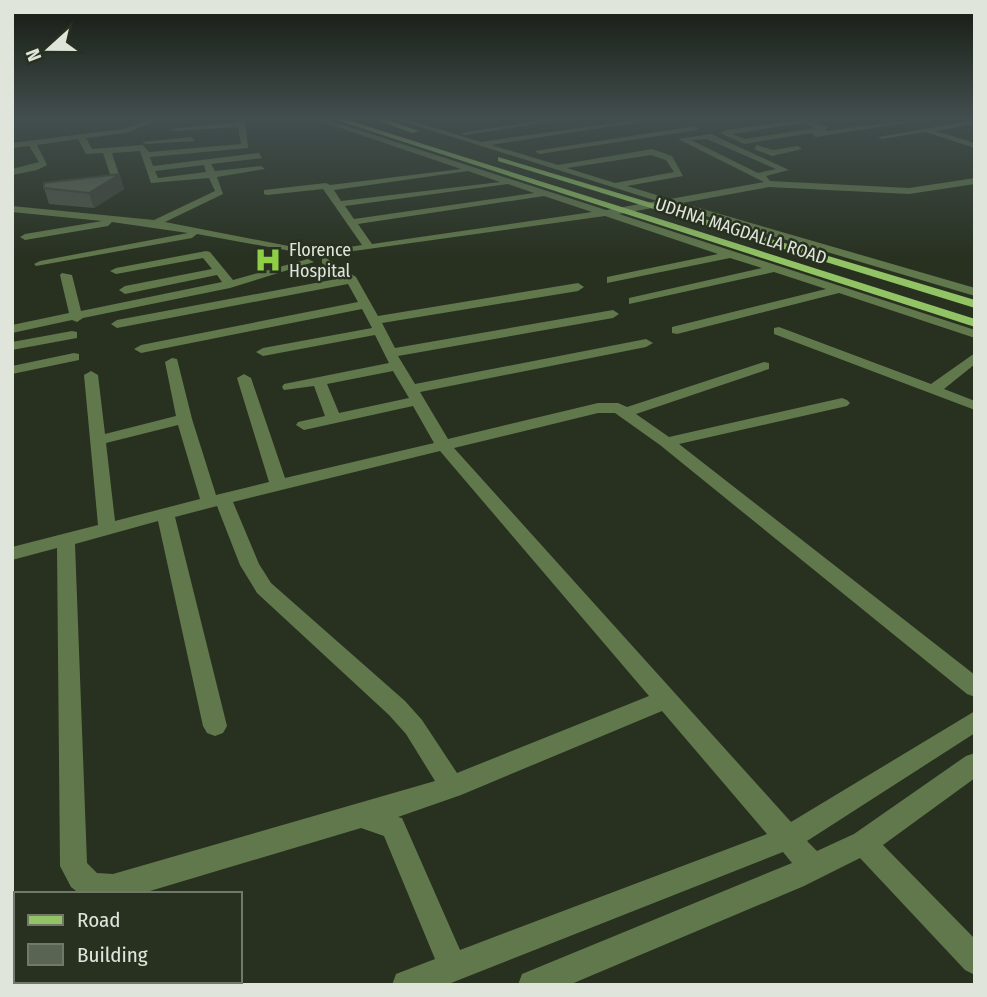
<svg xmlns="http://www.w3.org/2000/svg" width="987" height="997" font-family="'Fira Sans Condensed',sans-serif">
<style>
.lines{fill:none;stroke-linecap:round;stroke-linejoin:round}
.minor{fill:#61784c;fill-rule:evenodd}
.major{fill:#92c365;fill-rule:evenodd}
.wall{fill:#4d5647}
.shaded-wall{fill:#3f4639}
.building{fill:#5a6452;stroke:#3f4639;stroke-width:2}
.labels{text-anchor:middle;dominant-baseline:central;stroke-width:5;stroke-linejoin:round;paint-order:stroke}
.far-street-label{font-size:18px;fill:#dfe5db;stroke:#283120}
.far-poi-label{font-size:18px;fill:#dfe5db;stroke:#283120;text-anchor:start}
</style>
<rect width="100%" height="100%" fill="#283120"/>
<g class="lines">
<!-- minor -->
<g class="minor">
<path d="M152,119H162L126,133L86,138L92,149L143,145L149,152L241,144L238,127L174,131L170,129L238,122L237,119H245L248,148L150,157L153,166L259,153L262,158L211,164L215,171L261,166L265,169L217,177L223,194L165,222L309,250L315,253L313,255L197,234L192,238L36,266L34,264L40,261L188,233L112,222L108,226L25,240L20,237L25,234L102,221L12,212V206L154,220L215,191L209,178L151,183L140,151L112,153L122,184L114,186L103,153L86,154L78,139L37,145L47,165L37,170L12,175V169L39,162L29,146L12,148V143L122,129ZM204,165L206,172L158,178L155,171Z"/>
<path d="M314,119H325L606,210L657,201L395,119H406L481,142L641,119H659L491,145L558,165L652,149L672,156L683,176L627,186L670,199L764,182L678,139L711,134L789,170L766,176L770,181L909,188L975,178V184L909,194L769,187L682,203L975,288V296L669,205L619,214L975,330V338L839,293L677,334L672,333V327L826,289L774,272L629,304V298L762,268L730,258L607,283V277L718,254L605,216L325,255V251L362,245L323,189L267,195L264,194V190L326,183L330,185L461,169ZM707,139L776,169L758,173L691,140ZM651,155L666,160L674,172L615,183L567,168ZM468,171L500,182L341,201L334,190ZM508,184L534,193L354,219L345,206ZM544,196L592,212L372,244L358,224Z"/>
<path d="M549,119H567L465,135L461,133Z"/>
<path d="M804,119H822L813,122L828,127L826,131L900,121L904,123L815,137L812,133L744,144L720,133L726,130ZM803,123L815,128L745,139L732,134Z"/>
<path d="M975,120V124L935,131L975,143V148L925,132L882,139L878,137Z"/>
<path d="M695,126L698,130L539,154L535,151Z"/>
<path d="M192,137L195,141L146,144L142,142Z"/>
<path d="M757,145L773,150L798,146L802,149L772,156L754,149Z"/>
<path d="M206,251L210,252L233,280L308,259L314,262L230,288L83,318L77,322L72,320L12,333V325L69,313L60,275L62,273L72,275L81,311L222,282L217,275L125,294L119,290L125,286L212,269L203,258L116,274L110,271L116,268Z"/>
<path d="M326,258L356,277L378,316L578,283L584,287L578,291L382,323L395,348L613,310L619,314L613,318L398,356L415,384L646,339L653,343L646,347L420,392L448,439L598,403H618L627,407L764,362L769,363V369L636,414L669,437L842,398L847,400L850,403L847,406L679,444L975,675V697L967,694L660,445L615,413H598L454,448L791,822L975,711V733L807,841L817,851L854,834L966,756L975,753V778L883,845L975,939V975L965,970L860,858L804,886L569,985H518L522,974L792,863L783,852L446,985H392L396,974L435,959L384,836L361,828L140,894H80L71,887L60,866L57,548L12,560V547L98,525L84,375L91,371L98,375L105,434L176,416L165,362L172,358L177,359L192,419L216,495L269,482L237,378L244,374L251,378L285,478L434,443L413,406L304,430L296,425L298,422L325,416L314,386L284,390L282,387L284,384L389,363L375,335L263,356L256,352L263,348L372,328L362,309L141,353L134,349L141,345L358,302L348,284L117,328L111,324L117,320L342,278L322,263V259ZM393,371L409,398L339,413L327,384ZM178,425L200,499L115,521L106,443ZM440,451L649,696L457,773L422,720L405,701L271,583L259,564L233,502ZM217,506L240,565L257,593L389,715L406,734L435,781L113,874L97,873L87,863L75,544L158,521L203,726L207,733L215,736L223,733L227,726L175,517ZM662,711L767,834L460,950L402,818L398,817L461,795Z"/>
<path d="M779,327L931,384L975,353V364L944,389L975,401V410L774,334V328Z"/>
<path d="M72,331L77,332V338L12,350V342Z"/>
<path d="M74,353L79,354V360L12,374V366Z"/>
</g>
<!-- major -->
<g class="major">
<path d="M333,119H344L975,319V327Z"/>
<path d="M374,119H385L419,131L412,133Z"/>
<path d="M498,157L975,300V308L498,161Z"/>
</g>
</g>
<!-- wall -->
<path class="wall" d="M44,188L124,189L94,208L49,204Z"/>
<!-- shaded-wall -->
<path class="shaded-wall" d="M120,174L124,189L94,208L89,193Z"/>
<!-- building -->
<path class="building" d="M120,174L89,193L44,188V183Z"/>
<!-- sky -->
<linearGradient id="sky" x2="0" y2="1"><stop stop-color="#161b12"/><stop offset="0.46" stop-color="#424e4e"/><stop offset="1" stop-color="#424e4e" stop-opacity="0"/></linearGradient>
<rect width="987" height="258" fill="url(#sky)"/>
<!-- icons -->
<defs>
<g id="hospital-bare" transform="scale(2.1)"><path d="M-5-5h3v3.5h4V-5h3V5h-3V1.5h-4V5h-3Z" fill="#8dce44" stroke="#283120" stroke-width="2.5" paint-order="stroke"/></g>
</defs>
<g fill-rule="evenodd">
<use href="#hospital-bare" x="268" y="260"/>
</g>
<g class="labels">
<!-- far-street labels -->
<g class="far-street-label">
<text transform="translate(741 231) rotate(18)">UDHNA MAGDALLA ROAD</text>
</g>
<!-- far-poi labels -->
<g class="far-poi-label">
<text x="289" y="250">Florence<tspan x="289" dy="21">Hospital</tspan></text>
</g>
</g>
<!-- border -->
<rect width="987" height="997" fill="none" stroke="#dfe5db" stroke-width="28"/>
<!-- legend -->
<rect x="14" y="892" width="228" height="91" fill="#283120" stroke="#71796b" stroke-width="2"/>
<rect x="28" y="915" width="35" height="10" fill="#92c365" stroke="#71796b" stroke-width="2"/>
<text x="77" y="927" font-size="21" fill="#dfe5db">Road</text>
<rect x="28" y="944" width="35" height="21" fill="#5a6452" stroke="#71796b" stroke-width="2"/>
<text x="77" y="962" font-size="21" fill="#dfe5db">Building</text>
<!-- north arrow -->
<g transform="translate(49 49) rotate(249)" stroke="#283120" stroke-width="5" paint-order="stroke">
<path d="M0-5L12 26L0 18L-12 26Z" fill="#dfe5db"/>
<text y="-10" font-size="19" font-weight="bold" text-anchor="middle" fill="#dfe5db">N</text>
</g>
</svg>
